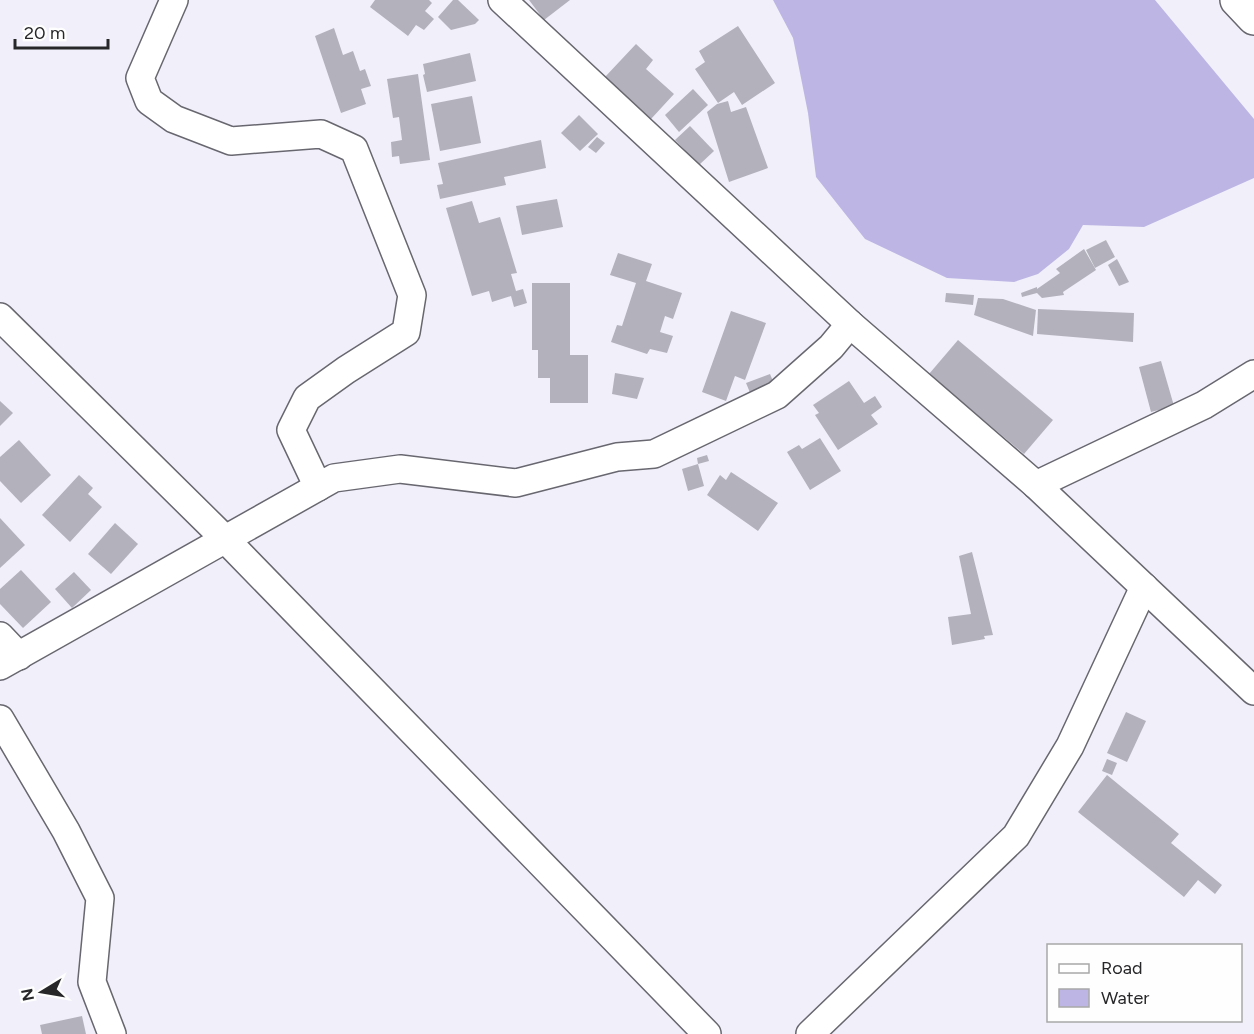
<svg xmlns="http://www.w3.org/2000/svg" width="1254" height="1034" font-family="Figtree,sans-serif">
<style>
.water{fill:#bdb6e4}
.building{fill:#b3b2bc}
.lines{fill:none;stroke-linecap:round;stroke-linejoin:round}
.street-casing{stroke:#686770;stroke-width:30}
.primary-casing{stroke:#686770;stroke-width:36}
.street{stroke:#fff;stroke-width:27}
.primary{stroke:#fff;stroke-width:33}
</style>
<rect width="100%" height="100%" fill="#f1f0fa"/>
<!-- water -->
<path class="water" d="M773,0H1155L1254,119V178L1144,227L1083,225L1069,249L1038,274L1014,282L947,278L865,239L816,177L808,113L793,38Z"/>
<!-- building -->
<g class="building">
<path d="M375,0H429L432,3L425,11L434,19L424,30L416,25L408,36L370,7Z"/>
<path d="M453,0H458L479,20L475,24L451,30L438,17Z"/>
<path d="M529,0H570L544,20Z"/>
<path d="M738,26L775,83L742,105L734,92L718,103L695,69L705,62L699,51Z"/>
<path d="M334,28L343,55L353,51L360,71L365,69L371,86L361,89L366,104L341,113L315,36Z"/>
<path d="M636,44L653,60L646,69L674,94L651,119L605,77Z"/>
<path d="M470,53L476,81L427,92L423,75L425,74L423,64Z"/>
<path d="M418,74L430,160L400,164L399,156L392,157L391,142L402,140L399,117L393,118L387,79Z"/>
<path d="M693,89L708,105L679,132L665,115Z"/>
<path d="M472,96L481,143L440,151L431,104Z"/>
<path d="M728,101L731,112L746,107L768,168L729,182L707,112L717,104Z"/>
<path d="M579,115L598,134L580,151L561,133Z"/>
<path d="M690,126L714,151L699,165L675,140Z"/>
<path d="M597,137L605,143L596,153L588,147Z"/>
<path d="M541,140L546,168L504,177L506,185L440,199L437,185L443,184L438,163Z"/>
<path d="M557,199L563,227L522,235L516,206Z"/>
<path d="M472,201L479,223L500,217L517,273L511,274L516,291L523,289L527,303L514,307L511,296L492,302L489,291L472,296L446,208Z"/>
<path d="M1106,240L1115,257L1095,268L1086,250Z"/>
<path d="M1084,249L1096,270L1063,292L1064,295L1042,298L1037,293L1022,297L1021,293L1037,287V289L1060,273L1056,269Z"/>
<path d="M618,253L652,264L646,281L682,293L673,319L665,316L660,332L673,336L667,353L650,349L647,354L611,342L617,325L622,326L636,283L610,275Z"/>
<path d="M1117,259L1129,282L1119,286L1108,265Z"/>
<path d="M532,283H570V355H588V403H550V378H538V350H532Z"/>
<path d="M946,293L974,295L973,305L945,302Z"/>
<path d="M978,298L1003,299L1036,310L1033,336L974,315Z"/>
<path d="M1038,309L1134,313L1133,342L1037,334Z"/>
<path d="M731,311L766,323L745,380L735,376L726,401L702,392Z"/>
<path d="M958,340L1053,420L1024,454L929,374Z"/>
<path d="M1161,361L1174,406L1151,412L1139,367Z"/>
<path d="M615,373L644,378L637,399L612,394Z"/>
<path d="M770,374L775,386L751,395L746,383Z"/>
<path d="M849,381L864,403L875,396L882,407L871,415L878,424L838,450L815,415L819,413L813,405Z"/>
<path d="M0,401L13,413L0,426Z"/>
<path d="M820,438L841,471L810,490L787,452L799,445L802,449Z"/>
<path d="M19,440L51,475L21,503L0,481V457Z"/>
<path d="M707,455L709,461L698,464L697,458Z"/>
<path d="M698,464L704,486L688,491L682,469Z"/>
<path d="M731,472L778,503L758,531L707,495L720,475L726,480Z"/>
<path d="M79,475L93,488L88,494L102,507L70,542L42,515Z"/>
<path d="M0,518L25,545L0,568Z"/>
<path d="M115,523L138,544L111,574L88,554Z"/>
<path d="M972,552L993,635L984,636L985,639L952,645L948,617L971,614L959,556Z"/>
<path d="M21,570L51,602L23,628L0,604V589Z"/>
<path d="M74,572L91,590L72,608L55,589Z"/>
<path d="M1126,712L1146,721L1127,762L1107,753Z"/>
<path d="M1107,759L1117,763L1112,775L1102,771Z"/>
<path d="M1107,775L1179,834L1171,843L1222,885L1215,894L1198,880L1184,897L1078,812Z"/>
<path d="M82,1016L86,1034H42L40,1025Z"/>
</g>
<g class="lines">
<!-- street casing -->
<g class="street-casing">
<g id="street">
<path d="M174,0L140,78L149,101L174,119L231,141L321,134L354,149L412,295L406,332L346,370L307,398L291,430L318,487"/>
<path d="M502,0L850,324L1036,485L1254,691"/>
<path d="M0,317L226,540L707,1034"/>
<path d="M1036,485L1204,405L1254,374"/>
<path d="M0,636L19,656"/>
<path d="M0,666L334,478L400,469L516,483L617,457L654,454L777,395L831,347L850,324"/>
<path d="M0,719L66,831L100,898L92,982L112,1034"/>
<path d="M810,1034L1016,836L1070,746L1144,587"/>
</g>
</g>
<!-- primary casing -->
<g class="primary-casing">
<path id="primary" d="M1237,0L1254,18"/>
</g>
<!-- street -->
<use href="#street" class="street"/>
<!-- primary -->
<use href="#primary" class="primary"/>
</g>
<!-- legend -->
<rect x="1047" y="944" width="195" height="78" fill="#fefefe" stroke="#a8a8a9" stroke-width="1.5"/>
<rect x="1059" y="964" width="30" height="9" fill="#ffffff" stroke="#a8a8a9" stroke-width="1.5"/>
<text x="1101" y="974" font-size="18" fill="#27272a">Road</text>
<rect x="1059" y="989" width="30" height="18" fill="#bdb6e4" stroke="#a8a8a9" stroke-width="1.5"/>
<text x="1101" y="1004" font-size="18" fill="#27272a">Water</text>
<!-- north arrow -->
<g transform="translate(42 992) rotate(259)" stroke="#fefefe" stroke-width="4.5" paint-order="stroke">
<path d="M0-4.5L10 22L0 15L-10 22Z" fill="#27272a"/>
<text y="-9" font-size="16" font-weight="bold" text-anchor="middle" fill="#27272a">N</text>
</g>
<!-- scale -->
<path d="M15 39v9h93v-9" fill="none" stroke="#27272a" stroke-width="3"/>
<text x="24" y="39" font-size="18" fill="#27272a" stroke="#fefefe" stroke-width="4.5" paint-order="stroke">20 m</text>
</svg>
